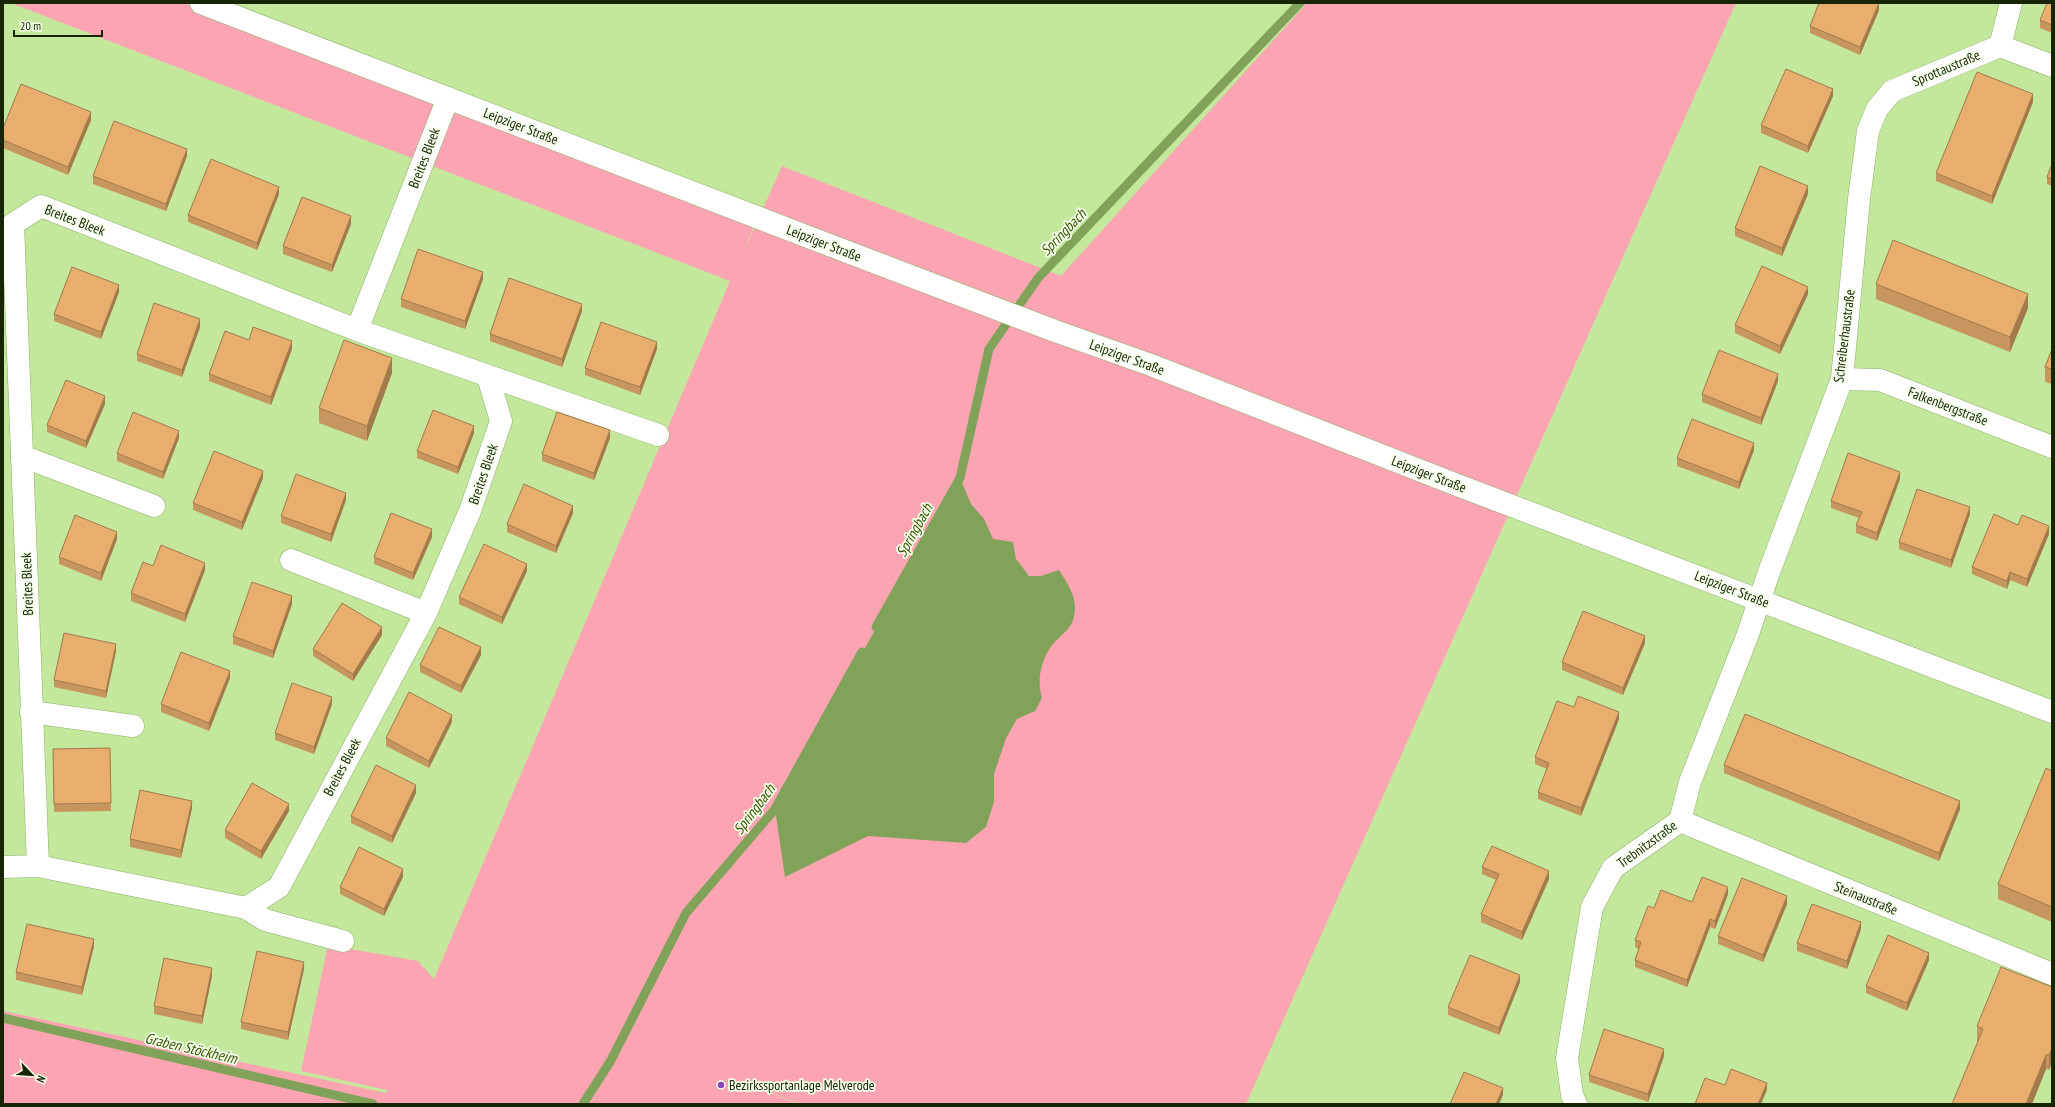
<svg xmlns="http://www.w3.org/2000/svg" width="2055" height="1107" font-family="'PT Sans Narrow',sans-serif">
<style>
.green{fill:#fda4b2}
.water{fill:#80a359}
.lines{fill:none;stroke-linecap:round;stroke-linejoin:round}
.stream{stroke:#80a359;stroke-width:9}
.minor-casing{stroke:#8cae66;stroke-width:23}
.tertiary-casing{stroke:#8cae66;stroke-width:23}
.minor{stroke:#fff;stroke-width:22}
.tertiary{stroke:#fff;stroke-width:22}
.wall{fill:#c7965e}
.shaded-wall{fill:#a27a4c}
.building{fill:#e7ae6d;stroke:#a27a4c}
.poi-dot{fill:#8b45b9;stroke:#f4ffe9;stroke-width:1.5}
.labels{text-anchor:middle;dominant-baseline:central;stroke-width:3.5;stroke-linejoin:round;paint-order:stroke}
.street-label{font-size:14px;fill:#172406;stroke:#f4ffe9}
.poi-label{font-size:14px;fill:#172406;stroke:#f4ffe9;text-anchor:start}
.water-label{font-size:15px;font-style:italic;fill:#385600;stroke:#f4ffe9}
</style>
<rect width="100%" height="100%" fill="#c3e89c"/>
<!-- green -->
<path class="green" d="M11,3H184L755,223L743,253L782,166L1061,276L1307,3H1736L1246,1104H801L701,1066L799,1104H3V1011L386,1093L387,1090L301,1071L328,945L418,961L434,979L730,281Z"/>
<!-- water -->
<path class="water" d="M960,478L971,504L984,519L993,539L1013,542L1016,559L1029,576H1041L1059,570C1066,581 1075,594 1075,607C1075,631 1060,633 1050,648C1040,664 1037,681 1042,698L1035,711L1017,719L1006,738L994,774V802L986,827L966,843L868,836L785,877L775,809Z"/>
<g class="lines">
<!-- stream -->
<g class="stream">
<path d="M876,627L960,478L989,349L1038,278L1300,3"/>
<path d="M3,1018L373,1104"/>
<path d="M583,1104L610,1062L686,913L775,809L862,652"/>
</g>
<!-- minor casing -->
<g class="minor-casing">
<g id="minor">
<path d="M2000,46L2052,66"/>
<path d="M357,330L448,98"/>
<path d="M1842,379L1880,380L2052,447"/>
<path d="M22,456L154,506"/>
<path d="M291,560L426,613"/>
<path d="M31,712L133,726"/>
<path d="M1680,821L2052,974"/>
<path d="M38,866L13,224L41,206L357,330L658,435"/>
<path d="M3,867L38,866L246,908L265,920L343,941"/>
<path d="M246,908L279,887L426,613L470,511L501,421L488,377"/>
<path d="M1576,1104L1572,1095L1567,1058L1592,907L1613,868L1680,821L1690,782L1748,634L1769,572L1842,379L1859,199L1868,131L1877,109L1892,91L2000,46L2011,3"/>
</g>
</g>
<!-- tertiary casing -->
<g class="tertiary-casing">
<path id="tertiary" d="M201,3L824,243L1055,331L1151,365L1452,483L2052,712"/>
</g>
<!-- minor -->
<use href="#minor" class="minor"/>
<!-- tertiary -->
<use href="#tertiary" class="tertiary"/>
</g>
<!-- wall -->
<g class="wall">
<path d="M2052,3V33L2040,28V20Z"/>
<path d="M1879,10L1860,55L1810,33V26Z"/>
<path d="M1833,96L1808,153L1761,133V125Z"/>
<path d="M2033,102L1992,204L1936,181V173Z"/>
<path d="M91,120L68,175L3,148V128Z"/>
<path d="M187,156L166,211L93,184V176Z"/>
<path d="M2052,164V186L2047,184V177Z"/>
<path d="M279,194L257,250L188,222V215Z"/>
<path d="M1808,194L1782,256L1735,236V228Z"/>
<path d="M351,224L332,272L283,254V246Z"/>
<path d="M483,279L465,329L401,307V299Z"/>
<path d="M1876,284L2028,308L2010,352L1876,299Z"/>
<path d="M119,292L101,339L54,321V314Z"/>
<path d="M1808,294L1780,354L1735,333V325Z"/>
<path d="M582,311L562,367L490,341V334Z"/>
<path d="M200,327L182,377L137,361V354Z"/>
<path d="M292,349L271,405L209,381V374Z"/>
<path d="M657,349L640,395L585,375V368Z"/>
<path d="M2052,349V384L2045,382V367Z"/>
<path d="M392,373L367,441L319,423V408Z"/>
<path d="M1778,381L1761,425L1702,402V394Z"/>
<path d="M105,404L86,448L47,432V425Z"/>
<path d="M474,433L458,474L417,458V451Z"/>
<path d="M179,438L163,479L117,461V453Z"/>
<path d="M610,438L594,480L542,461V454Z"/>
<path d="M1754,450L1739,489L1677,466V458Z"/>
<path d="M263,478L242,530L193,510V503Z"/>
<path d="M1900,479L1877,541L1856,533V525L1859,518L1831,508V501Z"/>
<path d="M346,500L331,542L281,523V516Z"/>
<path d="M573,513L556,553L507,532V524Z"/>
<path d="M1970,514L1951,568L1899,549V542Z"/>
<path d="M2018,525L2049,534L2027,587L2010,580L2007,589L1972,574V567Z"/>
<path d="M432,537L413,580L374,564V557Z"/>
<path d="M117,539L101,581L59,564V557Z"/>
<path d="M153,566L205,570L185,622L131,601V593Z"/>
<path d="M527,571L502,624L459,604V597Z"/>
<path d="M292,604L273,658L233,644V636Z"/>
<path d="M382,635L353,681L313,656V649Z"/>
<path d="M1645,643L1623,695L1562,670V662Z"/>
<path d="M116,651L106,698L54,687V680Z"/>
<path d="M481,655L461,693L420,672V665Z"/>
<path d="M230,678L209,731L161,712V704Z"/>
<path d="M332,704L314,754L275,740V733Z"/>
<path d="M1574,707L1619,719L1581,816L1538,799V792L1547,769L1535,764V757Z"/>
<path d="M452,722L429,768L386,746V738Z"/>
<path d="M110,748L111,811L54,812L53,749Z"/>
<path d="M1724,765L1960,809L1939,861L1724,773Z"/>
<path d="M2052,771V922L1998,899V884Z"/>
<path d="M416,793L392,843L351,823V816Z"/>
<path d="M192,808L181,858L130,847V839Z"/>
<path d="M289,811L261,859L225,838V830Z"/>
<path d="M1482,867L1549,879L1522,940L1481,922V914L1496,880L1482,874Z"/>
<path d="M403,877L384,916L340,894V887Z"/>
<path d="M1728,894L1715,929L1710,927L1687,987L1635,967V960L1639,949L1635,947V940L1692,902Z"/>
<path d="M1787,904L1763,962L1718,944V936Z"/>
<path d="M1861,929L1847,969L1797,951V943Z"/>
<path d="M94,946L82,995L16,980V972Z"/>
<path d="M1929,960L1907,1011L1866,993V986Z"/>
<path d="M304,969L288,1040L241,1029V1022Z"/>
<path d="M212,976L202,1024L154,1014V1006Z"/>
<path d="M1520,982L1499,1035L1448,1015V1007Z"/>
<path d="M2052,987V1062L2049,1070L2046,1069L2032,1104H1952L1978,1041H1977V1026Z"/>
<path d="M1664,1056L1648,1102L1589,1082V1075Z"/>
</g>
<!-- shaded-wall -->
<g class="shaded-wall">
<path d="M1879,3V10L1860,55V47Z"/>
<path d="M1833,89V96L1808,153V146Z"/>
<path d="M2033,94V102L1992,204V196Z"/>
<path d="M91,112V120L68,175V167Z"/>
<path d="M187,149V156L166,211V204Z"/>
<path d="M1808,186V194L1782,256V248Z"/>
<path d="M279,187V194L257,250V243Z"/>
<path d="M351,216V224L332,272V265Z"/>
<path d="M483,272V279L465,329V321Z"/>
<path d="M119,285V292L101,339V332Z"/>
<path d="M1808,287V294L1780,354V346Z"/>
<path d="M2028,294V308L2010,352V337Z"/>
<path d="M582,304V311L562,367V359Z"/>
<path d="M200,319V327L182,377V370Z"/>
<path d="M292,341V349L271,405V397Z"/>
<path d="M657,342V349L640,395V387Z"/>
<path d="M392,358V373L367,441V426Z"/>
<path d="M1778,374V381L1761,425V418Z"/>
<path d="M105,396V404L86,448V441Z"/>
<path d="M474,426V433L458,474V467Z"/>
<path d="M610,430V438L594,480V473Z"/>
<path d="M179,431V438L163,479V472Z"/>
<path d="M1754,443V450L1739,489V482Z"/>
<path d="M263,471V478L242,530V522Z"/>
<path d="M1900,472V479L1877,541V533Z"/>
<path d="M346,493V500L331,542V534Z"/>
<path d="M573,506V513L556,553V546Z"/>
<path d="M1970,507V514L1951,568V560Z"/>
<path d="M2049,526V534L2027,587V579Z"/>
<path d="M432,529V537L413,580V573Z"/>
<path d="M117,532V539L101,581V573Z"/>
<path d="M205,563V570L185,622V614Z"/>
<path d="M527,564V571L502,624V617Z"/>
<path d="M2010,572V580L2007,589V581Z"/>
<path d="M292,596V604L273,658V651Z"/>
<path d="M382,627V635L353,681V674Z"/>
<path d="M1645,636V643L1623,695V688Z"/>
<path d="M116,644V651L106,698V691Z"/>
<path d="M481,647V655L461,693V686Z"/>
<path d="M230,671V678L209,731V723Z"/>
<path d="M332,697V704L314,754V747Z"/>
<path d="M1619,712V719L1581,816V808Z"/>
<path d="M452,715V722L429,768V761Z"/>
<path d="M416,785V793L392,843V836Z"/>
<path d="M192,801V808L181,858V850Z"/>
<path d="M1960,801V809L1939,861V853Z"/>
<path d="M289,804V811L261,859V851Z"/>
<path d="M403,869V877L384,916V909Z"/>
<path d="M1549,871V879L1522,940V932Z"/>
<path d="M1728,887V894L1715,929V921Z"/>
<path d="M4,896V903L3,909V901Z"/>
<path d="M1787,896V904L1763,962V955Z"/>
<path d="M1710,919V927L1687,987V980Z"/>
<path d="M1861,922V929L1847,969V961Z"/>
<path d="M94,939V946L82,995V987Z"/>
<path d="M1929,953V960L1907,1011V1003Z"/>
<path d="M304,962V969L288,1040V1032Z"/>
<path d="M212,968V976L202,1024V1016Z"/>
<path d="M1520,975V982L1499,1035V1028Z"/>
<path d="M2052,1048V1062L2049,1070V1055Z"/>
<path d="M1664,1049V1056L1648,1102V1094Z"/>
<path d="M2046,1055V1069L2032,1104H2026Z"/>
<path d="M1767,1083V1090L1761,1104H1758Z"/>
<path d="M1503,1088V1095L1499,1104H1496Z"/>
</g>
<!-- building -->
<g class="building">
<path d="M1819,3H1879L1860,47L1810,26Z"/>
<path d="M2047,3H2052V25L2040,20Z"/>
<path d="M1786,69L1833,89L1808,146L1761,125Z"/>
<path d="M1977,72L2033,94L1992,196L1936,173Z"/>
<path d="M21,84L91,112L68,167L3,140V128Z"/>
<path d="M114,121L187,149L166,204L93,176Z"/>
<path d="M211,159L279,187L257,243L188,215Z"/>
<path d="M2052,164V179L2047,177Z"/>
<path d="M1760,166L1808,186L1782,248L1735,228Z"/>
<path d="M302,197L351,216L332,265L283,246Z"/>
<path d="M1893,240L2028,294L2010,337L1876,284Z"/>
<path d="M418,249L483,272L465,321L401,299Z"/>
<path d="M1762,266L1808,287L1780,346L1735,325Z"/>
<path d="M72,267L119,285L101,332L54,314Z"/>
<path d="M509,278L582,304L562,359L490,334Z"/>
<path d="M154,303L200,319L182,370L137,354Z"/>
<path d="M601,322L657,342L640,387L585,368Z"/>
<path d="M253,327L292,341L271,397L209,374L225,331L249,340Z"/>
<path d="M344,340L392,358L367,426L319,408Z"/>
<path d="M2052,349V369L2045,367Z"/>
<path d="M1719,350L1778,374L1761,418L1702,394Z"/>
<path d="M66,380L105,396L86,441L47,425Z"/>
<path d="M433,410L474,426L458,467L417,451Z"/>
<path d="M133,412L179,431L163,472L117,453Z"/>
<path d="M557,412L610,430L594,473L542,454Z"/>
<path d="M1692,419L1754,443L1739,482L1677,458Z"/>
<path d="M214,451L263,471L242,522L193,503Z"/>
<path d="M1848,453L1900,472L1877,533L1856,525L1862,512L1831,501Z"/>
<path d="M296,474L346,493L331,534L281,516Z"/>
<path d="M524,484L573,506L556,546L507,524Z"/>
<path d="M1917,489L1970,507L1951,560L1899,542Z"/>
<path d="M391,513L432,529L413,573L374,557Z"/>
<path d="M1994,514L2018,525L2022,515L2049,526L2027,579L2010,572L2007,581L1972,567Z"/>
<path d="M75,515L117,532L101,573L59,557Z"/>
<path d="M484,544L527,564L502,617L459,597Z"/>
<path d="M161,545L205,563L185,614L131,593L143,562L153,566Z"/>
<path d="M252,582L292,596L273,651L233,636Z"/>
<path d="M342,603L382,627L353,674L313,649Z"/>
<path d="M1583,611L1645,636L1623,688L1562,662Z"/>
<path d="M439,627L481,647L461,686L420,665Z"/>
<path d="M64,633L116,644L106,691L54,680Z"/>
<path d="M181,652L230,671L209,723L161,704Z"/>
<path d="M292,683L332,697L314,747L275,733Z"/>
<path d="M409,692L452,715L429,761L386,738Z"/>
<path d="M1578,696L1619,712L1581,808L1538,792L1549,763L1535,757L1557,701L1574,707Z"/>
<path d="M1745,714L1960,801L1939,853L1724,765Z"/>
<path d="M110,748L111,803L54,804L53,749Z"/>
<path d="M376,765L416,785L392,836L351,816Z"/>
<path d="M2046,768L2052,771V907L1998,884Z"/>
<path d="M252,783L289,804L261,851L225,830Z"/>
<path d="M140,790L192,801L181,850L130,839Z"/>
<path d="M1492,846L1549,871L1522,932L1481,914L1499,874L1482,867Z"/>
<path d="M359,847L403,869L384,909L340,887Z"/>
<path d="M1702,877L1728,887L1715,921L1710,919L1687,980L1635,960L1641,942L1635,940L1648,906L1654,908L1661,890L1692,902Z"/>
<path d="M1742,878L1787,896L1763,955L1718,936Z"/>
<path d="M1812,904L1861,922L1847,961L1797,943Z"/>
<path d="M27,924L94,939L82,987L16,972Z"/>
<path d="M1888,935L1929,953L1907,1003L1866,986Z"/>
<path d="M257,951L304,962L288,1032L241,1022Z"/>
<path d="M1470,955L1520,975L1499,1028L1448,1007Z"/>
<path d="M164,958L212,968L202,1016L154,1006Z"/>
<path d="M2001,967L2052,987V1048L2049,1055H2046L2026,1104H1952L1983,1029L1977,1026Z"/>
<path d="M1604,1029L1664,1049L1648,1094L1589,1075Z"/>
<path d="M1731,1069L1767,1083L1758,1104H1695L1705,1078L1725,1085Z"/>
<path d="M1464,1072L1503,1088L1496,1104H1450Z"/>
</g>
<!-- markers -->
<circle class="poi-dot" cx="721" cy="1085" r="4"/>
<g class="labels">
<!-- street labels -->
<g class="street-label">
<text transform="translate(1946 68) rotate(-23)">Sprottaustraße</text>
<text transform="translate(521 126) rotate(21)">Leipziger Straße</text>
<text transform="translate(424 158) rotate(-69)">Breites Bleek</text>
<text transform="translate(75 220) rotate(21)">Breites Bleek</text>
<text transform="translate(824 243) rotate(21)">Leipziger Straße</text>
<text transform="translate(1844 336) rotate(-83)">Schreiberhaustraße</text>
<text transform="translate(1127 357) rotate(20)">Leipziger Straße</text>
<text transform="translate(1948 406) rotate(21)">Falkenbergstraße</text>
<text transform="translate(483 474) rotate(-71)">Breites Bleek</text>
<text transform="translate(1429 474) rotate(21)">Leipziger Straße</text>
<text transform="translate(27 584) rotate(-92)">Breites Bleek</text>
<text transform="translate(1732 589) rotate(21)">Leipziger Straße</text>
<text transform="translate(342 767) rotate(-62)">Breites Bleek</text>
<text transform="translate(1647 844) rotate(-36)">Trebnitzstraße</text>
<text transform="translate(1866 898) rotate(22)">Steinaustraße</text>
</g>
<!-- poi labels -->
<g class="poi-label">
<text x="729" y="1085">Bezirkssportanlage Melverode</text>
</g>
<!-- water labels -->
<g class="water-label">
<text transform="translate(1063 232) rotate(-46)">Springbach</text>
<text transform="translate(914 530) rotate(-61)">Springbach</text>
<text transform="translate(754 809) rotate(-53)">Springbach</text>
<text transform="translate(191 1048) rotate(13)">Graben Stöckheim</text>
</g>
</g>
<!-- border -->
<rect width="2055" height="1107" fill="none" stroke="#172406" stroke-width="8"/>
<!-- north arrow -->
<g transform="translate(32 1075) rotate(115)" stroke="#f4ffe9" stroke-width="3" paint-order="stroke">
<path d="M0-3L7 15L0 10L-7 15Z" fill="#172406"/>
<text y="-6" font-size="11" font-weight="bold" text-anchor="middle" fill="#172406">N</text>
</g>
<!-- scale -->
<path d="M14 30v6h88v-6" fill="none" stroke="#172406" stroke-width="2"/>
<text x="20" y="30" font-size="12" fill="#172406" stroke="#f4ffe9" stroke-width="3" paint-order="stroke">20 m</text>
</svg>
